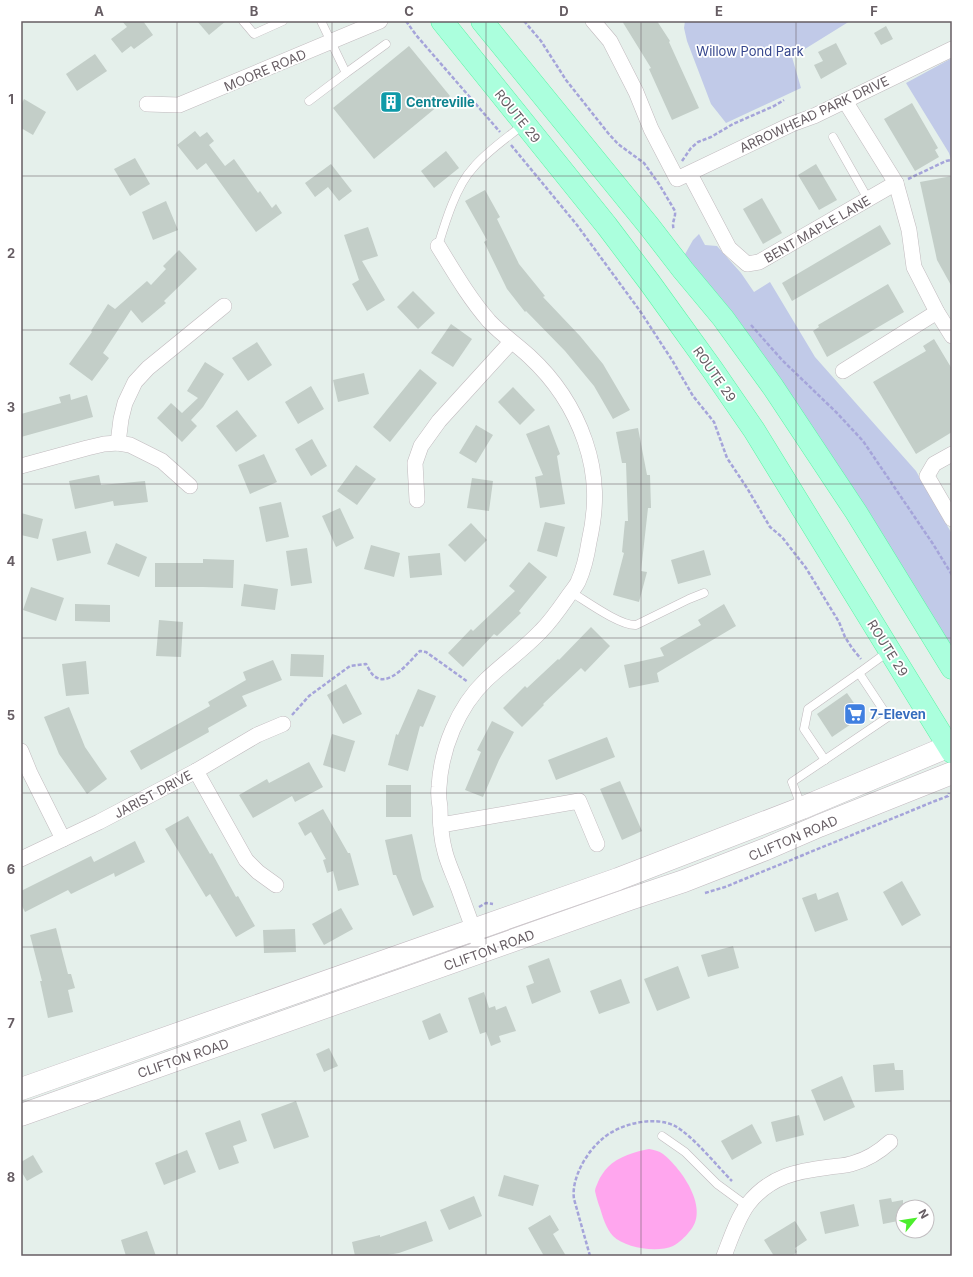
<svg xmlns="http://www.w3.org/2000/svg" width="973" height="1277" font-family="Inter,sans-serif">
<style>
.green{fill:#c1cae8}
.water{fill:#ffa6ee}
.building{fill:#c3cec8}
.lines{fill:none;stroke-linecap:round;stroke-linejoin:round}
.service-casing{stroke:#c1babe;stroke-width:9}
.minor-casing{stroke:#c1babe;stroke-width:16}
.secondary-casing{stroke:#c3bac0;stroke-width:23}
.primary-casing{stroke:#58f5a4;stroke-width:23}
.path{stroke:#a5a4da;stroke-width:2.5;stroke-dasharray:4 2;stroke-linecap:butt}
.service{stroke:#fff;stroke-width:8}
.minor{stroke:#fff;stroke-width:15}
.secondary{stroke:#fff;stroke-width:22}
.primary{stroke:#abffdd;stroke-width:22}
.grid{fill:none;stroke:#665d63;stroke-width:1;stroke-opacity:0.55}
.labels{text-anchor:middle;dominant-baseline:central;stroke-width:3.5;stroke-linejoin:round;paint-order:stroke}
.park-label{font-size:13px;fill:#35468d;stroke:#fff}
.street-label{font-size:13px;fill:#665d63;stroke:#fff}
.culture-label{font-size:13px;font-weight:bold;fill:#0d838f;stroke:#fff;text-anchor:start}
.shop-label{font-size:13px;font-weight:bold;fill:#366cbe;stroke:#fff;text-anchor:start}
.neatline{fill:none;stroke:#665d63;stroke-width:1.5}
.grid-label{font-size:13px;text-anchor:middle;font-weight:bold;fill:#665d63}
</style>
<rect width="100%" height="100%" fill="#e5f0eb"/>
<!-- green -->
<g class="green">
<path d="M685,21H850L792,57L801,88L726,123L711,104L687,41L684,28Z"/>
<path d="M952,58V163L949,153L906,83Z"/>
<path d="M699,234L705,245L717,246L741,273L754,292L770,282L815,357L916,471L952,534V674L684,256L693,240Z"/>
</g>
<!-- water -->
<path class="water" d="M649,1149C654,1150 659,1151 663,1154C682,1169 711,1210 689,1232C685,1237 679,1243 673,1246C657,1253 625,1248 613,1236C606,1228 603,1218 600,1208C598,1203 596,1196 595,1191C595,1188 597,1185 598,1182C600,1177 604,1171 608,1167C617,1157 637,1151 649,1149Z"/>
<!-- building -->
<g class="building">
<path d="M122,21H143L153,35L134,49L131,46L122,53L111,39L127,27Z"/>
<path d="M197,21H226L209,35Z"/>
<path d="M622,21H657L670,41L669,42L699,108L672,120L649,69L651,68Z"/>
<path d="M886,26L893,39L881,45L874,33Z"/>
<path d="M836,43L847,64L821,79L814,65L823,61L818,52Z"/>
<path d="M409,46L450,96L374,159L333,108Z"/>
<path d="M95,54L107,71L77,91L66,74Z"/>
<path d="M24,99L46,112L33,135L21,128V105Z"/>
<path d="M912,103L938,148L935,150L939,157L915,171L884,119Z"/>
<path d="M195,131L200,137L207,132L214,141L209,145L225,166L234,159L258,193L260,191L272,208L276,204L282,213L256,232L206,163L197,170L177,145Z"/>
<path d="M446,151L459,168L434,188L421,171Z"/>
<path d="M135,158L150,184L130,196L114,169Z"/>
<path d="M331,164L352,191L339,201L328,187L315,197L305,183Z"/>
<path d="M816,164L837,200L819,210L798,175Z"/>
<path d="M952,176V287L937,260L920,182Z"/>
<path d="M485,190L500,217L497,219L519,264L545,296L543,297L580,336L603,364L630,410L613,419L594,386L565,351L526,311L525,312L507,289L484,242L487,240L465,201Z"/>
<path d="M762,198L782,233L763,244L743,209Z"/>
<path d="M166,201L178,230L153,240L142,212Z"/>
<path d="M880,225L891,244L792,301L782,283Z"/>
<path d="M368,227L378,256L362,261L385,300L367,311L352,284L359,280L344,235Z"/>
<path d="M179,250L197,269L164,301L166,303L142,323L131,310L103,353L109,358L92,381L69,364L92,332L91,331L108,304L115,309L147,281L151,285L166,269L163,266Z"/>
<path d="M888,284L904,312L827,357L813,331L819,327L818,325Z"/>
<path d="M413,291L435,313L418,329L397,307Z"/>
<path d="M451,324L472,339L453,367L431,353Z"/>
<path d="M934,339L952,369V432L916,454L873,382L926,351L923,346Z"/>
<path d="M257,342L272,365L248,381L232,358Z"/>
<path d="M205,362L224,374L203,407L191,420L197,426L182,442L157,418L171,403L182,413L198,398L187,391Z"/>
<path d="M420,369L437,383L390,442L373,427Z"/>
<path d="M364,373L369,394L338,402L333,380Z"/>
<path d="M311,386L324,409L298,424L285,402Z"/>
<path d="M513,387L535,410L520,425L498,402Z"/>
<path d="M70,394L71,400L87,395L93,417L21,437V414L61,403L59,397Z"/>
<path d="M237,410L257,436L236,452L216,426Z"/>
<path d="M476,425L493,435L476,463L459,453Z"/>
<path d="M549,425L560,454L557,456L565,504L540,508L535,477L543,475L526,434Z"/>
<path d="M638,428L647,475H650L651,508H648L641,571L647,572L639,602L613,595L624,553L622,552L625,521H628L626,463H622L616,432Z"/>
<path d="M312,439L327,466L311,476L295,449Z"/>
<path d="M264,454L277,482L250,494L238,465Z"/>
<path d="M356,465L376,479L357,505L337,491Z"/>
<path d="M99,475L101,485L145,481L148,502L114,506L113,501L75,509L69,481Z"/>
<path d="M472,478L493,481L489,511L467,508Z"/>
<path d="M281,502L289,537L266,542L259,507Z"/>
<path d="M340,508L354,538L336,547L322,516Z"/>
<path d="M21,513L43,519L38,539L21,535Z"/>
<path d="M545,522L565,527L557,557L537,551Z"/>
<path d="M471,523L487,540L465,562L448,545Z"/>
<path d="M86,531L91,553L57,561L52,539Z"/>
<path d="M116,543L147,557L139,577L107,564Z"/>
<path d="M371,545L400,553L394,577L364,569Z"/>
<path d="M307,548L312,583L291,586L286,551Z"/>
<path d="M704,550L711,575L678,584L671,560Z"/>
<path d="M440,553L442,575L410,578L408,556Z"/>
<path d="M203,559L234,560L233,588L203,587H155V563H203Z"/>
<path d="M529,562L547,577L519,611L521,613L497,636L494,634L463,667L448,653L471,629L473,631L515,591L509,586Z"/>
<path d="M244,584L278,589L275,610L241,606Z"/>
<path d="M31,587L64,598L56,621L23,610Z"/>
<path d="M75,604L110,605V622L75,621Z"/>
<path d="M724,604L736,626L657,673L659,682L629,688L624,665L664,656L660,648L701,625L698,620Z"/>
<path d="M159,620L183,622L181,657L156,656Z"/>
<path d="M591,627L610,646L585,672L581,668L543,704L544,705L522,727L503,708L525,686L527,688L558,659L559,660Z"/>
<path d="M291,654L324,655L323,677L290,676Z"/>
<path d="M273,660L282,680L242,696L247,706L208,728L209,732L141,770L130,751L210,706L208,702L246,680L243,672Z"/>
<path d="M86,661L89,694L66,696L62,664Z"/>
<path d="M346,684L362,714L343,724L327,695Z"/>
<path d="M418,689L436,696L423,727L420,726L408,771L388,765L396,734L398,735Z"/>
<path d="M847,693L863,716L832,737L817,714Z"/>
<path d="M69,707L85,747L107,779L87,794L59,754L44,717Z"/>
<path d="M492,721L514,732L499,760L483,797L465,790L481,752L477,750Z"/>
<path d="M332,734L355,741L345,772L323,765Z"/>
<path d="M607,737L615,757L556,780L548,760Z"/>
<path d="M309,762L323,787L295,802L292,796L253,818L239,795L267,779L269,783Z"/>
<path d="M620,781L642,831L622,840L600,789Z"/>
<rect x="386" y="785" width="25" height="32"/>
<path d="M323,809L348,853H350L359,885L338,891L333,871L327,873L323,860L326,859L311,832L305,836L298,823Z"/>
<path d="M188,816L210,854L212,853L236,897L238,896L255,926L236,937L210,894L206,897L165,829Z"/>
<path d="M412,834L422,879L434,907L413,916L396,875H393L385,840Z"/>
<path d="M135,841L145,862L115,877L114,873L71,894L68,890L25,912L21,904V891L91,856L94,862Z"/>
<path d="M902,881L921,915L902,926L883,892Z"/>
<path d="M838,892L848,920L815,932L802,898L816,893L818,900Z"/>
<path d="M341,908L353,929L324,945L312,924Z"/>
<path d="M56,928L68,974H71L75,988L68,990L73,1012L48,1018L40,981H42L30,935Z"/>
<path d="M295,929L296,952L264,953L263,930Z"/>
<path d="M733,946L739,968L708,977L701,955Z"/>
<path d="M549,958L561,992L532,1004L526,986L534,983L528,966Z"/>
<path d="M678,966L690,998L657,1011L644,979Z"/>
<path d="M621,979L630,1003L599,1014L590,991Z"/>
<path d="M484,992L489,1008L495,1006L496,1010L506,1006L516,1031L499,1036L501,1042L491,1046L486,1032L480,1034L468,998Z"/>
<path d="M440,1013L448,1032L429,1040L422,1021Z"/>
<path d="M329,1048L338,1066L324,1072L316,1054Z"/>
<path d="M894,1063L895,1070H903L904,1090L875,1092L873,1065Z"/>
<path d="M842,1076L855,1107L824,1121L811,1090Z"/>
<path d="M296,1101L309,1137L274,1149L261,1114Z"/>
<path d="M799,1115L804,1135L776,1142L771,1122Z"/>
<path d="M240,1120L247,1141L233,1146L239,1163L219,1170L205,1133Z"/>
<path d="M752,1124L762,1143L732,1160L721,1141Z"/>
<path d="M187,1150L196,1172L164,1185L155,1163Z"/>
<path d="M33,1155L43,1172L27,1181L21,1171V1162Z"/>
<path d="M504,1175L539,1185L533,1206L498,1196Z"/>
<path d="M474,1196L482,1216L449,1230L440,1210Z"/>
<path d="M891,1198L892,1202L903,1200V1220L883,1224L879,1200Z"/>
<path d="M854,1204L859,1226L825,1234L820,1212Z"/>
<path d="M550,1215L559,1230L553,1234L566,1256H544L528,1228Z"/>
<path d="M426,1221L433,1241L399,1253L382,1256H355L352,1242L380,1235V1237Z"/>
<path d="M795,1221L807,1240L795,1248L797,1252L792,1256H774L764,1240Z"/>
<path d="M147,1231L156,1256H126L121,1240Z"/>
</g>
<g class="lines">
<!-- service casing -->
<g class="service-casing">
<g id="service">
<path d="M243,21L254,34L283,21"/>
<path d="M346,73L386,44"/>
<path d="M309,101L346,73L321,21"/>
<path d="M833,137L868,199"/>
<path d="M438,246C445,223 456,186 473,168C487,151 507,138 524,124"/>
<path d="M571,592C586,601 620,626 636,625L689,599L704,593"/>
<path d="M825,760L804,729L808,709L859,673"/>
<path d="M802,808L792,782L888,717L859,673L889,651"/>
<path d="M662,1136L685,1152L717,1184L747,1206"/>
</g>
</g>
<!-- minor casing -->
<g class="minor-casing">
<g id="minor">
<path d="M593,21L610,41L636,92L651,129L677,179L792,124L814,116L952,49"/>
<path d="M845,101L896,183L909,230L914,267L937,312L952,336"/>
<path d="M147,104L179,105L380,21"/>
<path d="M690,174L729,248L747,264L759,262L896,183"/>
<path d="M438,246C454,272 469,298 489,321C501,334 516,344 529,356C554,379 574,409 585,441C597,476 597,507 589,542C587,555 584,569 578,582C576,586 572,591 569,595C560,608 552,620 541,631C524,649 504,663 486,680C458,707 441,749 439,787C438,794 439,801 440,807C440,822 441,838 445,852C448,864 454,876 458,887C466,909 474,931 482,953"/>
<path d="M843,371L937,312"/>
<path d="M118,443L121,419L125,403L135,382L148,368L224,306"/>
<path d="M952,454L934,464L927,476L952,519"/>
<path d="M21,466L87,448L104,444L118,443L130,445L162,461L190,486"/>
<path d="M417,500L415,463L421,446L439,421L511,342"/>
<path d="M21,751L30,773L63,839"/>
<path d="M196,771L246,860L258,872L276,885"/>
<path d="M441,825L579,801L597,844"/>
<path d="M21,859L99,822L196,771L257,735L283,724"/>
<path d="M724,1256C731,1238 737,1219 748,1204C770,1176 797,1171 830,1167C837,1166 846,1166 854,1163C868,1159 879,1152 890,1142"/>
</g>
</g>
<!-- secondary casing -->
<g class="secondary-casing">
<g id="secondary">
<path d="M21,1089L618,879L802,808L952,745"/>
<path d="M21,1115L630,899L684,881L766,849L819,826L952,773"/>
</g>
</g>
<!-- primary casing -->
<g class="primary-casing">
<g id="primary">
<path d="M442,21L607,226L650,283L712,369L754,430L952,752"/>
<path d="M482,21L649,226L683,270L723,318L773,387L856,512L952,668"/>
</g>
</g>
<!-- path -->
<g class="path">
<path d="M406,21L416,35L500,132"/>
<path d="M524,21L541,41L566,80L608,133L618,144L644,163L659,184L675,211C676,218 671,222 674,230"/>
<path d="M511,145L577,225L640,311L672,360L693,396L714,422L727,458L747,488L770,527L782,537L806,568L839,622L845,637L852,648L861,659"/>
<path d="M682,161L691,148L698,142L711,137L733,124L774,106L784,100"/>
<path d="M908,179L946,161L952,160"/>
<path d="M751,325L782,360L837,413L863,441L933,544L952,575"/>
<path d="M292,715L309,696L350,666L366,664C368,667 370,672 373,675C389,690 410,660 420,651L426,652L468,682"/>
<path d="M705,893L725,887L935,801L948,796L949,793"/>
<path d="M479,907L486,903L493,904"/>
<path d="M590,1256L574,1199C571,1179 586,1153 601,1140C618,1124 654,1115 675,1126C693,1136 717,1166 732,1181"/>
</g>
<!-- service -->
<use href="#service" class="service"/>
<!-- minor -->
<use href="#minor" class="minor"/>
<!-- secondary -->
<use href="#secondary" class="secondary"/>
<!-- primary -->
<use href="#primary" class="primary"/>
</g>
<!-- grid -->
<path class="grid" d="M177,21V1256M332,21V1256M486,21V1256M641,21V1256M796,21V1256M21,176H952M21,330H952M21,484H952M21,638H952M21,793H952M21,947H952M21,1101H952"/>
<!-- icons -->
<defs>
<g id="building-square" transform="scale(1.15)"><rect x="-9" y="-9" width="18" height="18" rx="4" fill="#0f9aa8" stroke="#fff"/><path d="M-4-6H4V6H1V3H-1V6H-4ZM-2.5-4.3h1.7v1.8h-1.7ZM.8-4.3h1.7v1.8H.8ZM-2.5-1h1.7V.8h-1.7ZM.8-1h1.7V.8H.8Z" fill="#fff"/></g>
<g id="supermarket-square" transform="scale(1.15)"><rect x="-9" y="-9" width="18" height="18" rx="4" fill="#3f7fe0" stroke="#fff"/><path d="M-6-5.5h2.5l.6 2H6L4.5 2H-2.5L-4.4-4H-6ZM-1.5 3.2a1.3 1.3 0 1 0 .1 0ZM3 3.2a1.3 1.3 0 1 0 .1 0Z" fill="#fff"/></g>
</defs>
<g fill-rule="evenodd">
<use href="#building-square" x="391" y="102"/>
<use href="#supermarket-square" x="855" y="714"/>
</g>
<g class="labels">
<!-- park labels -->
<g class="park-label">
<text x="750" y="51">Willow Pond Park</text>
</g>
<!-- street labels -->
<g class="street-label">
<text transform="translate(265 70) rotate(-23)">MOORE ROAD</text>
<text transform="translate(814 114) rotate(-25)">ARROWHEAD PARK DRIVE</text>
<text transform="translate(518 116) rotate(51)">ROUTE 29</text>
<text transform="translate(817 229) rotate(-30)">BENT MAPLE LANE</text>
<text transform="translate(715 374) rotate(55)">ROUTE 29</text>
<text transform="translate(888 648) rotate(58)">ROUTE 29</text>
<text transform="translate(153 794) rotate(-28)">JARIST DRIVE</text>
<text transform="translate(793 838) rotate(-23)">CLIFTON ROAD</text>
<text transform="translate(489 950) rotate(-20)">CLIFTON ROAD</text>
<text transform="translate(183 1058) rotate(-19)">CLIFTON ROAD</text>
</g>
<!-- culture labels -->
<g class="culture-label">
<text x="406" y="102">Centreville</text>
</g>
<!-- shop labels -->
<g class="shop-label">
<text x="870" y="714">7-Eleven</text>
</g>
</g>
<!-- border -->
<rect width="973" height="1277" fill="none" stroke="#ffffff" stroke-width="44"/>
<!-- north arrow -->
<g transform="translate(915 1219) rotate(60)"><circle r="19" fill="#ffffff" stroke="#c2bec1"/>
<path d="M0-3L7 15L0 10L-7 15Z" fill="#4cee2d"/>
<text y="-6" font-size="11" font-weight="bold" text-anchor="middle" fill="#665d63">N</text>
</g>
<rect x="22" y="22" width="929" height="1233" class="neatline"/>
<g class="grid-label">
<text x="99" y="16">A</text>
<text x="254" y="16">B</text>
<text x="409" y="16">C</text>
<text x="564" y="16">D</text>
<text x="719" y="16">E</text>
<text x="874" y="16">F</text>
<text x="11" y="104">1</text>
<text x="11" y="258">2</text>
<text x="11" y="412">3</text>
<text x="11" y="566">4</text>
<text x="11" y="720">5</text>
<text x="11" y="874">6</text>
<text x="11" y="1028">7</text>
<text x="11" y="1182">8</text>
</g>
</svg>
